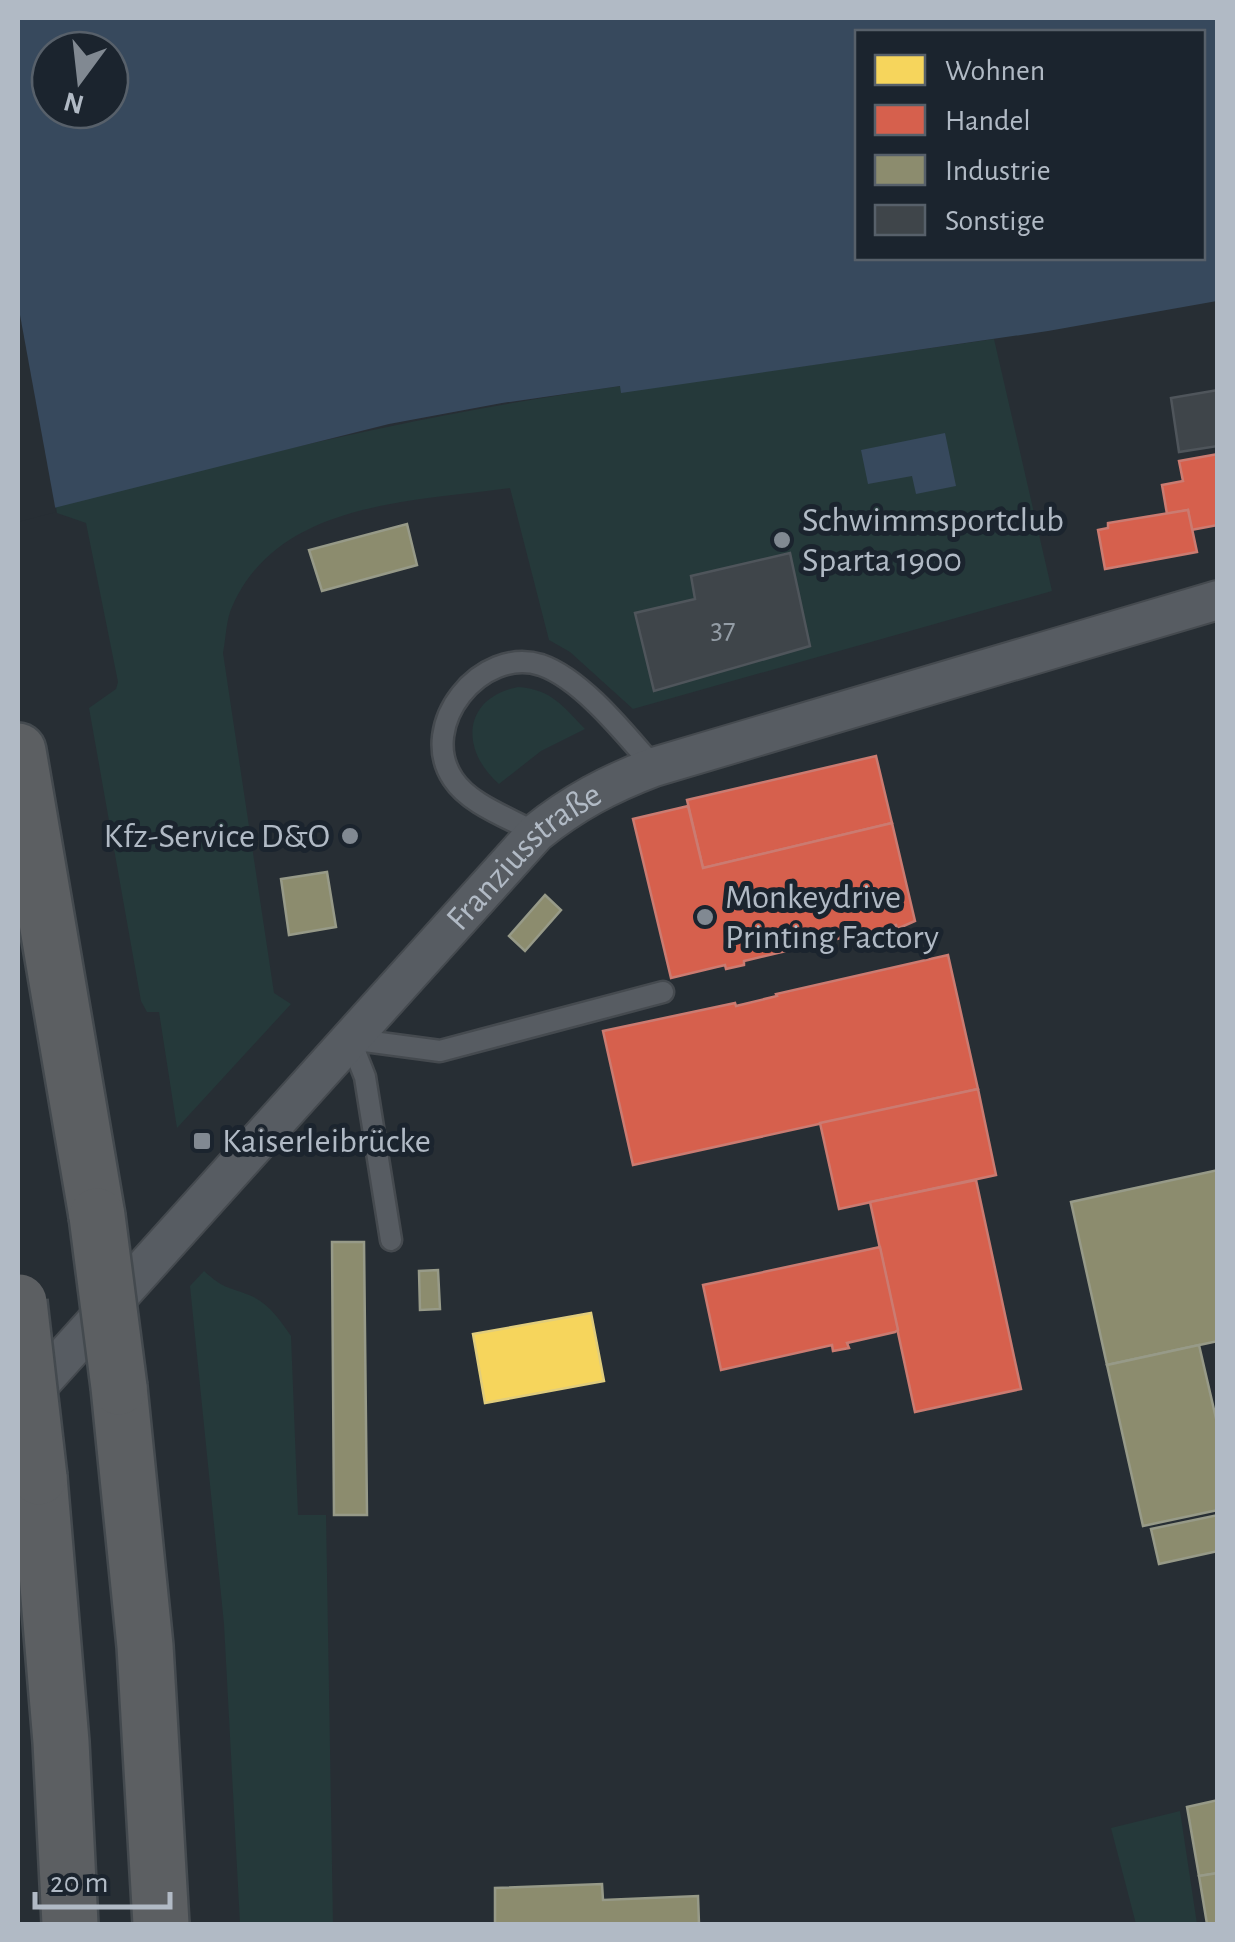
<svg xmlns="http://www.w3.org/2000/svg" width="1235" height="1942" font-family="'Alegreya Sans',sans-serif">
<style>
.green{fill:#25393a}
.water{fill:#37495d;fill-rule:evenodd}
.pier{fill:#272e34}
.homes{fill:#f6d55c;stroke:#e1cd7c;stroke-width:2.5}
.shops{fill:#d6604d;stroke:#cb7b71;stroke-width:2.5}
.industry{fill:#8c8c6e;stroke:#979a88;stroke-width:2.5}
.building{fill:#3f454a;stroke:#4f555b;stroke-width:2.5}
.lines{fill:none;stroke-linecap:round;stroke-linejoin:round}
.lane-casing{stroke:#454a4f;stroke-width:25}
.street-casing{stroke:#454a4f;stroke-width:42}
.highway-casing{stroke:#444a4f;stroke-width:60}
.lane{stroke:#575c62;stroke-width:20}
.street{stroke:#575c62;stroke-width:38}
.highway{stroke:#5c5f62;stroke-width:55}
.highway-bridge-casing{stroke:#444a4f;stroke-width:60;stroke-linecap:butt}
.highway-bridge{stroke:#5c5f62;stroke-width:55}
.poi-dot{fill:#818992;stroke:#1b242e;stroke-width:4}
.labels{text-anchor:middle;dominant-baseline:central;stroke-width:10;stroke-linejoin:round;paint-order:stroke}
.number-label{font-size:30px;fill:#949da6}
.poi-label{font-size:35px;fill:#b1bac5;stroke:#1b242e;text-anchor:start}
.street-label{font-size:35px;fill:#b1bac5;stroke:#1b242e}
</style>
<rect width="100%" height="100%" fill="#272e34"/>
<!-- green -->
<g class="green">
<path d="M994,339L1052,591L633,709L570,652L549,640L510,488C412,502 278,501 232,607C226,620 226,638 223,653L274,993L291,1004L177,1128L159,1012H147L141,1001L89,708L116,689L118,682L86,523L57,513L56,507C242,457 429,413 621,386V392Z"/>
<path d="M518,687C551,689 563,706 585,729L541,751L499,784C460,750 462,698 518,687Z"/>
<path d="M204,1271C224,1289 226,1286 249,1295C268,1302 280,1320 291,1336L298,1515H326L333,1924H240L224,1624L190,1286Z"/>
<path d="M1180,1811L1197,1924H1136L1111,1828Z"/>
</g>
<!-- water -->
<g class="water">
<path d="M18,18H1217V301L1048,331L621,393L620,386L502,403L389,424L18,517ZM858,32H1202V258H858ZM50,50H110V110H50Z"/>
<path d="M945,433L956,486L916,494L912,476L868,484L861,450Z"/>
</g>
<!-- pier -->
<path class="pier" d="M18,304L56,512L18,522Z"/>
<!-- homes -->
<path class="homes" d="M591,1313L604,1381L485,1403L473,1334Z"/>
<!-- shops -->
<g class="shops">
<path d="M1218,454V525L1191,530L1188,510L1167,514L1162,485L1183,481L1179,461Z"/>
<path d="M1188,510L1197,552L1105,569L1098,530L1108,528V523Z"/>
<path d="M876,756L892,823L703,868L687,800Z"/>
<path d="M688,806L703,868L892,823L915,921L897,929L896,925L744,961V965L726,969L725,965L671,978L633,819Z"/>
<path d="M948,955L978,1089L633,1165L603,1031L735,1003L736,1006L777,996L776,994Z"/>
<path d="M978,1089L996,1175L839,1209L820,1123Z"/>
<path d="M976,1180L1021,1389L915,1412L870,1202Z"/>
<path d="M880,1247L898,1330L895,1332L847,1343L849,1348L833,1351L832,1345L721,1370L703,1285Z"/>
</g>
<!-- industry -->
<g class="industry">
<path d="M407,524L417,565L322,591L309,550Z"/>
<path d="M327,872L336,927L289,935L281,879Z"/>
<path d="M545,895L561,910L525,951L509,936Z"/>
<path d="M1218,1170V1341L1107,1365L1071,1202Z"/>
<path d="M332,1242H364L367,1515H334Z"/>
<path d="M438,1270L440,1309L420,1310L419,1271Z"/>
<path d="M1199,1345L1218,1427V1510L1143,1526L1107,1365Z"/>
<path d="M1218,1515V1551L1159,1564L1151,1529Z"/>
<path d="M1218,1800V1873L1199,1876L1187,1807Z"/>
<path d="M1218,1873V1924H1207L1199,1876Z"/>
<path d="M602,1884L603,1900L698,1896L699,1924H495V1888Z"/>
</g>
<!-- building -->
<g class="building">
<path d="M1218,390V446L1179,452L1171,398Z"/>
<path d="M790,553L810,646L654,691L635,613L695,599L691,576Z"/>
</g>
<g class="lines">
<!-- lane casing -->
<g class="lane-casing">
<g id="lane">
<path d="M536,833C510,818 470,805 453,779C417,725 481,646 541,665C582,679 626,735 654,767"/>
<path d="M391,1240L365,1077L350,1039L440,1051L663,992"/>
</g>
</g>
<!-- street casing -->
<g class="street-casing">
<g id="street">
<path id="s1" d="M19,1407L536,833C573,803 609,784 654,767L1218,600"/>
</g>
</g>
<!-- highway casing -->
<g class="highway-casing">
<g id="highway">
<path d="M18,751L97,1216"/>
<path d="M119,1387L145,1646L161,1924"/>
<path d="M39,1477L61,1742L70,1924"/>
</g>
</g>
<!-- lane -->
<use href="#lane" class="lane"/>
<!-- street -->
<use href="#street" class="street"/>
<!-- highway -->
<use href="#highway" class="highway"/>
<!-- highway-bridge casing -->
<g class="highway-bridge-casing">
<g id="highway-bridge">
<path d="M97,1216L119,1387"/>
<path d="M19,1302L39,1477"/>
</g>
</g>
<!-- highway-bridge -->
<use href="#highway-bridge" class="highway-bridge"/>
</g>
<!-- markers -->
<g class="poi-dot">
<circle cx="782" cy="540" r="10"/>
<circle cx="350" cy="836" r="10"/>
<circle cx="705" cy="917" r="10"/>
<rect x="192" y="1131" width="20" height="20" rx="5"/>
</g>
<g class="labels">
<!-- number labels -->
<g class="number-label">
<text x="723" y="629">37</text>
</g>
<!-- poi labels -->
<g class="poi-label">
<text x="802" y="520">Schwimmsportclub<tspan x="802" dy="40">Sparta 1900</tspan></text>
<text x="330" y="836" text-anchor="end">Kfz-Service D&amp;O</text>
<text x="725" y="897">Monkeydrive<tspan x="725" dy="40">Printing Factory</tspan></text>
<text x="222" y="1141">Kaiserleibrücke</text>
</g>
<!-- street labels -->
<g class="street-label">
<text stroke="none"><textPath href="#s1" startOffset="748">Franziusstraße</textPath></text>
</g>
</g>
<!-- border -->
<rect width="1235" height="1942" fill="none" stroke="#b1bac5" stroke-width="40"/>
<!-- legend -->
<rect x="855" y="30" width="350" height="230" fill="#1b242e" stroke="#57606a" stroke-width="2.5"/>
<rect x="875" y="55" width="50" height="30" fill="#f6d55c" stroke="#57606a" stroke-width="2.5"/>
<text x="945" y="80" font-size="30" fill="#b1bac5">Wohnen</text>
<rect x="875" y="105" width="50" height="30" fill="#d6604d" stroke="#57606a" stroke-width="2.5"/>
<text x="945" y="130" font-size="30" fill="#b1bac5">Handel</text>
<rect x="875" y="155" width="50" height="30" fill="#8c8c6e" stroke="#57606a" stroke-width="2.5"/>
<text x="945" y="180" font-size="30" fill="#b1bac5">Industrie</text>
<rect x="875" y="205" width="50" height="30" fill="#3f454a" stroke="#57606a" stroke-width="2.5"/>
<text x="945" y="230" font-size="30" fill="#b1bac5">Sonstige</text>
<!-- north arrow -->
<g transform="translate(80 80) rotate(195)"><circle r="48" fill="#1b242e" stroke="#57606a" stroke-width="2.5"/>
<path d="M0-8L18 38L0 25L-18 38Z" fill="#818992"/>
<text y="-15" font-size="28" font-weight="bold" text-anchor="middle" fill="#b1bac5">N</text>
</g>
<!-- scale -->
<path d="M35 1892v15h135v-15" fill="none" stroke="#b1bac5" stroke-width="5"/>
<text x="50" y="1892" font-size="30" fill="#b1bac5" stroke="#1b242e" stroke-width="8" paint-order="stroke">20 m</text>
</svg>
